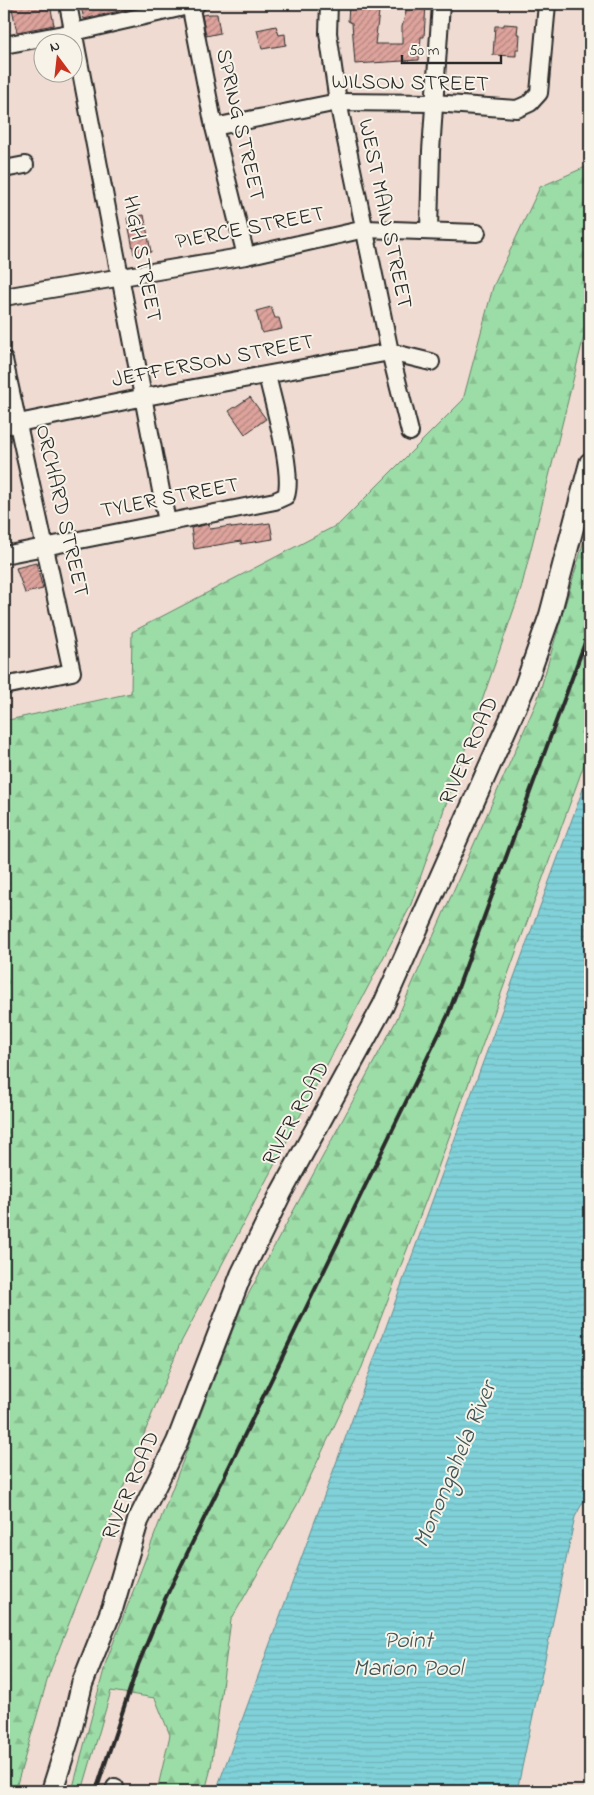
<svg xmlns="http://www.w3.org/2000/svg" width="594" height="1795" font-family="'Indie Flower',sans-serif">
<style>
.forest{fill:url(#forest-firs);stroke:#648469}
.water{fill:url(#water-rules);stroke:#5e8f93}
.building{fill:url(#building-hatch);stroke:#2b2b2b}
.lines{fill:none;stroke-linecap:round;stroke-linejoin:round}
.minor-casing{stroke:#2b2b2b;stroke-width:20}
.tertiary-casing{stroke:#2b2b2b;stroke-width:24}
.minor{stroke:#f7f3e8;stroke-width:16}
.tertiary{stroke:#f7f3e8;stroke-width:20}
.rail{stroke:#2b2b2b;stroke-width:4}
.labels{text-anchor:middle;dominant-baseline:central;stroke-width:4;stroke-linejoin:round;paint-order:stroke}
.street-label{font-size:22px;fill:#2b2b2b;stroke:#f7f3e8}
.water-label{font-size:24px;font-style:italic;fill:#405456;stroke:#f7f3e8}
</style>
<defs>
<pattern id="forest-firs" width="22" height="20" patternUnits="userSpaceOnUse" patternTransform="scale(1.25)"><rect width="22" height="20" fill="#9cdda7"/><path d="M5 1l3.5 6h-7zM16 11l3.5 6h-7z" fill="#87be90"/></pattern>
<pattern id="water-rules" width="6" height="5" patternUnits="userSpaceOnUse" patternTransform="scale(1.25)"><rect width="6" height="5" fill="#80d1d9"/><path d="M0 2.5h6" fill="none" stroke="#6fb4ba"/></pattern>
<pattern id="building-hatch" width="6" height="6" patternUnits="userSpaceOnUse" patternTransform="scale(1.25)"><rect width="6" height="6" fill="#dda39c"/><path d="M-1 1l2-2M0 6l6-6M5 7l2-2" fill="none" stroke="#b3857f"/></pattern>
</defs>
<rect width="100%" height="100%" fill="#efdbd1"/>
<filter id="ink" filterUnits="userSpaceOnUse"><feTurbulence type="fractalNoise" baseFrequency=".02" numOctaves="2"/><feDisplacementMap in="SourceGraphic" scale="10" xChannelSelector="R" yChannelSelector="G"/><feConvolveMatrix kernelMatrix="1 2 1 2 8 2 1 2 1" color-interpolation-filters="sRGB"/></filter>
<g filter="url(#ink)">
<!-- forest -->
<g class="forest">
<path d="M590,165V312L521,589L410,907L179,1346L49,1674L15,1791H4V721L131,693L132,632L339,524L463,400L493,287L540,187Z"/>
<path d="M590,520V748L431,1187L362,1367L297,1505L231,1620L211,1768L205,1791H157L170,1735L155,1698L111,1691L82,1791H72L106,1662L242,1306L396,1021L537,701Z"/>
</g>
<!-- water -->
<path class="water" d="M590,770V1489L575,1517L517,1791H216Z"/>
<!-- building -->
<g class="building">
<path d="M11,4H50L54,25L17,32Z"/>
<path d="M98,4H131L132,8L84,19L81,7Z"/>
<path d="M349,4H380L375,44H402V27L408,4H426L424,37H421L419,60L355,64L352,23L348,21Z"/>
<path d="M210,14H217L220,33L206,36L202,15Z"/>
<path d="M504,24L518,25L517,34H520L519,49H516V56L493,55L495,26H504Z"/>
<path d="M276,26L279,35L285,34L286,45L262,49L257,30Z"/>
<path d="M144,215L151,252L134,254L127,218Z"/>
<path d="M271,307L275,318H279L282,329L262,333L256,311Z"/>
<path d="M250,397L266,419L245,434L229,411Z"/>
<path d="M270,523L273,539L241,544V541L194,549L191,528L209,524L210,529L231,526L232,528Z"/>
<path d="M36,563L43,589L25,593L16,568Z"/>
</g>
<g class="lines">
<!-- minor casing -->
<g class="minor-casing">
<g id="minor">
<path d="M68,4L167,522"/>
<path d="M190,4L214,127L246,256"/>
<path d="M329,4L328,33L338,102L390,352L410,432"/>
<path d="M4,45L74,32L197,4"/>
<path d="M214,127L338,102L434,103L517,109L530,103L539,93L547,4"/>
<path d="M4,169L25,165"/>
<path d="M429,230L431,151L441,4"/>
<path d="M4,297L246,256L365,229L477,233"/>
<path d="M4,360L72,672L4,686"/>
<path d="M4,426L145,397L390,352L431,362"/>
<path d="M4,555L275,501L286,496C294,472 273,403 267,375"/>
<path d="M114,1791L115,1787"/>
</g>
</g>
<!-- tertiary casing -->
<g class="tertiary-casing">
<path id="tertiary" d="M52,1791L71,1731L82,1684L113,1606L138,1521L177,1442L241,1275L281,1193L383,1006L525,686L550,615L590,463"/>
</g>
<!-- minor -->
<use href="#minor" class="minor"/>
<!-- tertiary -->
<use href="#tertiary" class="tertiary"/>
<!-- rail -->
<path class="rail" d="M96,1791L138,1665L165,1599L448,1015L590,629"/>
</g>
</g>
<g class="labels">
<!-- street labels -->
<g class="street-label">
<text transform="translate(410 84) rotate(1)">WILSON STREET</text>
<text transform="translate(239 125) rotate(77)">SPRING STREET</text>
<text transform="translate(384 214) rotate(78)">WEST MAIN STREET</text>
<text transform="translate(250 229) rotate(-11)">PIERCE STREET</text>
<text transform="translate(141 259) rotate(79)">HIGH STREET</text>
<text transform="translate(213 362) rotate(-11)">JEFFERSON STREET</text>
<text transform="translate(170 499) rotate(-11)">TYLER STREET</text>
<text transform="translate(61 511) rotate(77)">ORCHARD STREET</text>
<text transform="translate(470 751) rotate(-66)">RIVER ROAD</text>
<text transform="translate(297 1114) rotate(-61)">RIVER ROAD</text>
<text transform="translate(132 1486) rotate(-67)">RIVER ROAD</text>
</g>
<!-- water labels -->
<g class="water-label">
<text transform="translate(456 1465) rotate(-67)">Monongahela River</text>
<text x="408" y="1641">Point<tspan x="408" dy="28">Marion Pool</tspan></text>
</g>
</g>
<!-- margin -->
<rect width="594" height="1795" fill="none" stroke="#f7f3e8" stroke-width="20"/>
<rect x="10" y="10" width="574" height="1775" fill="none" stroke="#2b2b2b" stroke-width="2" filter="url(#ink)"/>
<!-- north arrow -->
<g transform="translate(58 58) rotate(345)"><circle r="24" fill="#f7f3e8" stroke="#a5a39c"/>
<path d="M0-4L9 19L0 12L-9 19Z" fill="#c8321e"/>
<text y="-8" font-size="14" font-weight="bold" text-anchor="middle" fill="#2b2b2b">N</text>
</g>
<!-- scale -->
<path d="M402 55v8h99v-8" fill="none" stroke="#2b2b2b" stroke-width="2.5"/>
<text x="409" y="55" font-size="15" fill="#2b2b2b" stroke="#f7f3e8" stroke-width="4" paint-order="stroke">50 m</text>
</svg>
